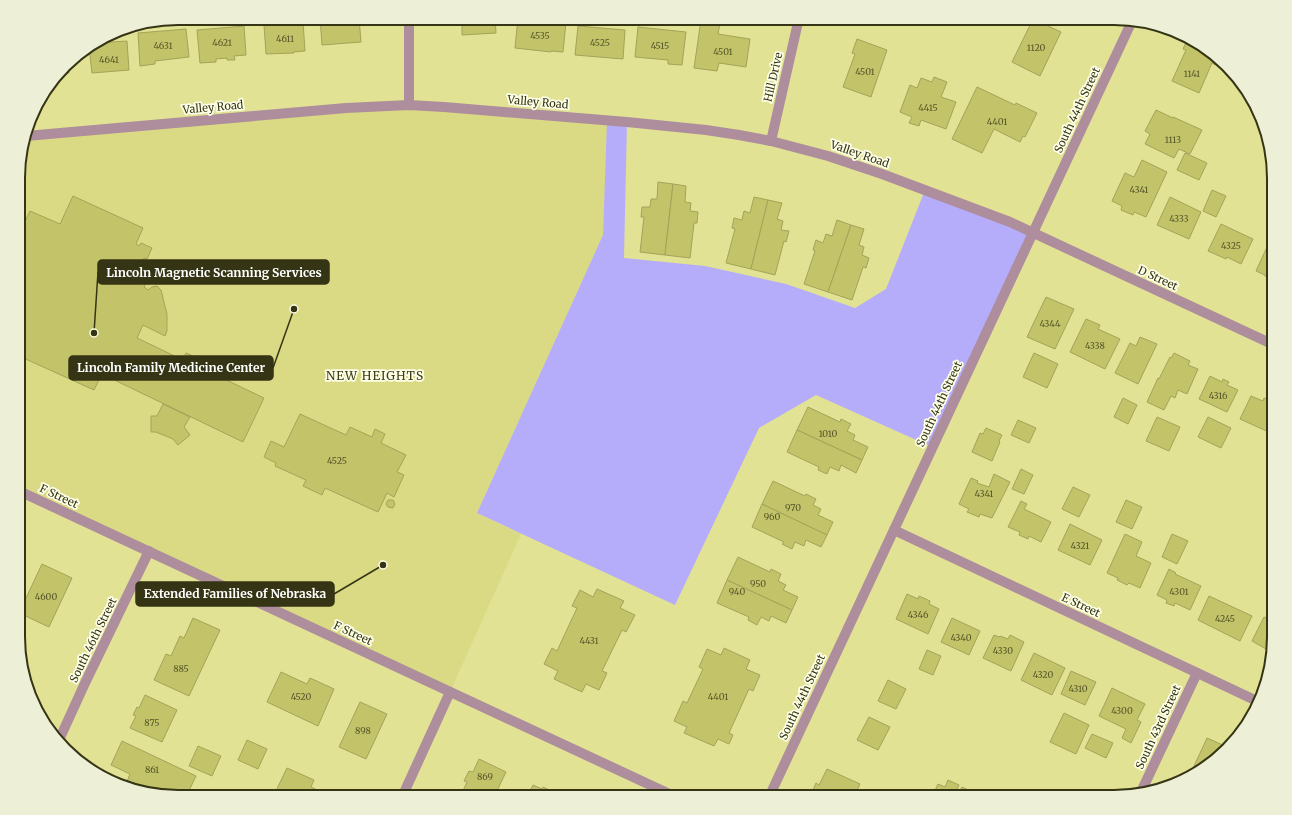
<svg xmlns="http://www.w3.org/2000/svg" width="1292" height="815" font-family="Merriweather,serif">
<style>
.built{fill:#dada84}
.green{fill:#b5adf9}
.building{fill:#c3c36a;stroke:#a4a358}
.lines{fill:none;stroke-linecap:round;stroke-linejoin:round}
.minor{stroke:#ae8d9d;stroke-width:10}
.labels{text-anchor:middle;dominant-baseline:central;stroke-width:3.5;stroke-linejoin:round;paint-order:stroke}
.number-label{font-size:9px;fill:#58582a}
.street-label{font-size:11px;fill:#353515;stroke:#feffe8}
.neighbourhood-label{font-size:12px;letter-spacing:1px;fill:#3d3c14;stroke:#feffe8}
.rim{fill:none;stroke:#353515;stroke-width:2}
.leader{fill:none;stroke:#353515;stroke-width:1.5}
.callout-dot{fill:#353515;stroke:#feffe8;stroke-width:1.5}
.callout{fill:#353515;stroke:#353515;stroke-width:1.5}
.callout-label{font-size:12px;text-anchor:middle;font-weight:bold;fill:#fff}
</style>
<rect width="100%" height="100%" fill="#e1e294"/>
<!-- built -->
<path class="built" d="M409,105L607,120L603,235L477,513L521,534L450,692L19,491V157L26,136Z"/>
<!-- green -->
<path class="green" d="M607,120L627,122L624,258L705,266L786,284L855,308L886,289L925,190L1033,232L932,447L816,395L759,428L675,605L477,513L603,235Z"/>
<!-- building -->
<g class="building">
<path d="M320,18H359L361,42L322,45Z"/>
<path d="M465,18H495L496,33L462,35V19H465Z"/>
<path d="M518,18L552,21V18H564L563,22H566L563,52L551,51V52L515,48Z"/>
<path d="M885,18H904L902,25L890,22V19Z"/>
<path d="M1053,18H1070L1067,24Z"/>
<path d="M1033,19L1061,32L1040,76L1012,62Z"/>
<path d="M701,20L720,23L718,34L750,39L746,67L719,63L717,71L694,68Z"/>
<path d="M303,22L305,51L293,52L294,53L266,54L264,25Z"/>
<path d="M244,26L246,55L234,56L235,60H227V58L216,59V62L200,63L197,30Z"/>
<path d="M578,26L625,30L623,59L575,55Z"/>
<path d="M638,27L686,32L682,65L668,64V60L635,57Z"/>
<path d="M186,29L189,57L155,61V64L140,66L138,33Z"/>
<path d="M1188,38L1203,45L1217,60L1215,65L1212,63L1199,93L1172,81L1186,50L1183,49Z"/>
<path d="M857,39L887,50L871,97L843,87L855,54L852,53Z"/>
<path d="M127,41L129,70L92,73L89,47L96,43Z"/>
<path d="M68,63L69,73H60Z"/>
<path d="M934,77L947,82L941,97L956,102L946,129L921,120L919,126L909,123L912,117L900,112L910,85L917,88L921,78L932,82Z"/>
<path d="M977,87L1015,105L1016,103L1037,113L1025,137L1023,136L1020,142L994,129L982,153L952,139Z"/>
<path d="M1156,110L1173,118V117L1202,130L1190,154L1179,149L1174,158L1145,144L1150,134L1145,131Z"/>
<path d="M1185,153L1207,163L1199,180L1177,170Z"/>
<path d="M1142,160L1167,172L1146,217L1134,212L1133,215L1121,210L1122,206L1112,201L1125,173L1134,177Z"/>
<path d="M658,182L673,184L665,255L640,252L644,217H641L642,207H650L651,199H657Z"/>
<path d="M673,184L686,186L685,202L691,203L690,211L698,212L697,223H694L690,258L665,255Z"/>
<path d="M1212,190L1226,196L1216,217L1203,211Z"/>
<path d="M73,196L143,228L136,244L139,246L141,243L152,248L147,259L144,258L142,263L152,268L144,287L148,290L152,287L157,286L161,290L167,314V331L165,336L143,325L137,338L183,360L186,353L202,360L199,367L264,398L243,442L102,374L94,390L19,356V234L30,211L60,224Z"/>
<path d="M754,197L768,200L751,269L726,263L735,229L732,228L734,218L742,220L744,211L750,213Z"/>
<path d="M1170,197L1201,212L1189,239L1157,225Z"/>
<path d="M768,200L782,203L777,219L783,221L781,230L789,231L786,242L784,241L775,275L751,269Z"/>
<path d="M837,220L851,225L828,292L804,284L815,251L813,250L816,240L823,243L826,234L832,236Z"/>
<path d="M1221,224L1253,239L1241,264L1227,257L1226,259L1208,251Z"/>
<path d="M851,225L864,229L859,245L864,247L862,255L869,258L866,268L863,267L852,300L828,292Z"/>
<path d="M1267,247L1274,250V281L1265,276V275L1256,271Z"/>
<path d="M1046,297L1074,309L1055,349L1027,337Z"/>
<path d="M1086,319L1100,325L1098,329L1120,339L1105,369L1070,352Z"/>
<path d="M1140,337L1157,344L1138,384L1115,373L1130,343L1136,346Z"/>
<path d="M1034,353L1058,364L1047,388L1023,377Z"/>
<path d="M1174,353L1190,361L1188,365L1198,369L1187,394L1178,390L1175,398L1171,396L1164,410L1147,402L1158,378L1159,379L1170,357L1171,358Z"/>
<path d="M1210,376L1222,382L1223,379L1229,382L1227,385L1238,390L1227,412L1199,399Z"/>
<path d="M1251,396L1263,401L1264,398L1274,402L1272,406H1274V431L1273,434L1240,419Z"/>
<path d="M1123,398L1137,405L1128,424L1114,417Z"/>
<path d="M163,404L190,417L184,427L190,435L178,445L173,439L156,432H151V416H157Z"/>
<path d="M808,407L840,422L841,419L851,424L847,431L855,435L853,440L868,447L862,460L797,430Z"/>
<path d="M300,414L346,435L350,427L372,437L375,429L385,434L381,443L406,455L397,472L404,475L394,497L387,493L378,512L325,488L322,495L303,486L306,480L275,466L276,463L264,457L271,441L284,447Z"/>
<path d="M1157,417L1180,427L1169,451L1146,441Z"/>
<path d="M1208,417L1231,428L1221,448L1198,437Z"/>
<path d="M1018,420L1036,428L1029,443L1011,435Z"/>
<path d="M986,428L1002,435L999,441L1000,442L992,461L972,452L980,433L983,434Z"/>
<path d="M797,430L862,460L856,473L841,465L839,471L830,467L827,474L818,470L819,467L787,452Z"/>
<path d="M1021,469L1033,475L1024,494L1012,489Z"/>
<path d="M994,474L1010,482L992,518L980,514L979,517L967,512L969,509L959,504L971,478L978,481L977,483L989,487Z"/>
<path d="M773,481L805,496L806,494L816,499L813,505L821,509L818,515L833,522L827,535L762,504Z"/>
<path d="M1073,487L1090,495L1079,517L1062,509Z"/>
<path d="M388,500H393L395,504L393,508L388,507L386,504Z"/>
<path d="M1126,500L1142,507L1132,529L1116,522Z"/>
<path d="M1021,501L1027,504L1024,509L1051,522L1041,542L1029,536L1028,539L1019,535L1020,532L1008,527Z"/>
<path d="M762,504L827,535L821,547L806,540L804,546L795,542L792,549L782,544L784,542L752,527Z"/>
<path d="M1070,524L1102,540L1090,565L1058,550Z"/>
<path d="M1125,534L1142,542L1136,556L1151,563L1140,588L1129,583L1127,585L1117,580L1118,578L1107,573Z"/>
<path d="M1172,534L1188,541L1177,564L1162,557Z"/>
<path d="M738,557L770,572L771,569L781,574L778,581L786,585L783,590L798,597L792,610L727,580Z"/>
<path d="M42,564L72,578L49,627L19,613Z"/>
<path d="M1169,569L1176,573L1175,574L1201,586L1190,610L1175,603L1174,606L1166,603L1167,600L1157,595Z"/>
<path d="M727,580L792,610L786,623L771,616L769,621L761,617L757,625L748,620L749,617L717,603Z"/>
<path d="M597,589L624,601L620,608L635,615L626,632L622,630L602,671L607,673L599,690L586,684L582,692L554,679L558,671L544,664L552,648L557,651L577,608L572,606L580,590L593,597Z"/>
<path d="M907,594L918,599L919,596L930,601L929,604L939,609L928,634L896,619Z"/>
<path d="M1209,596L1252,616L1240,641L1198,620Z"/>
<path d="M1264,617L1274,622L1273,653L1252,641Z"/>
<path d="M193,618L220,630L189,696L154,680L166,654L171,656L180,636L184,638Z"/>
<path d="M952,618L980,631L969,655L941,642Z"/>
<path d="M994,635L999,637L1000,636L1008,639L1010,635L1024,642L1011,671L983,658Z"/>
<path d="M724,648L750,660L746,669L760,675L753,691L749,689L729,733L733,735L729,744L718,739L714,746L684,733L687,727L674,721L683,701L687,703L703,669L699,667L707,649L721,655Z"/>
<path d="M927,650L941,656L933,675L919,669Z"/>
<path d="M1034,653L1065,668L1052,695L1021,680Z"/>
<path d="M1071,671L1096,682L1085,705L1061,694Z"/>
<path d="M281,672L307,684L310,678L334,689L318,726L267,702Z"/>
<path d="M888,680L906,689L896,709L878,701Z"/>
<path d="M1112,688L1145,704L1137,720L1141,722L1131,743L1122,738L1126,729L1099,716Z"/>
<path d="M145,695L177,710L162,742L130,728L136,716L133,715L137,707L139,708Z"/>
<path d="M360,702L387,714L366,759L339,747Z"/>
<path d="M1064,713L1089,725L1076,754L1050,742Z"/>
<path d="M869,717L890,727L878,750L857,740Z"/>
<path d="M1092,734L1113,743L1106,758L1085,748Z"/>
<path d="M1207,738L1225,746L1194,775L1189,777Z"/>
<path d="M247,740L267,749L258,769L238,760Z"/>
<path d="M122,741L196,776L186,797H178L141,791L126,784L130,774L111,765Z"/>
<path d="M198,746L221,756L212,776L189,766Z"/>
<path d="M479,759L506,772L494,797H465L461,795L467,782L464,781L469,771L473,772Z"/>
<path d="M287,768L314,780L311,787L332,797H273Z"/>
<path d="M827,769L860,784L854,797H810L816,783L819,785Z"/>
<path d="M948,780L959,785L956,792L958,793L956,797H932L938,784L945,787Z"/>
<path d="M533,785L542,789L543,787L556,793L555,795L560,797H527Z"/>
<path d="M962,787L981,796V797H957Z"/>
<path d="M238,791L251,797H235Z"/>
</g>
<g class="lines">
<!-- minor -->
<g class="minor">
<path d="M409,105V18"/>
<path d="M26,136L346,108L409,105L444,107L627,122L706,130L739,135L771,141L828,156L882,174L1010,222L1274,345"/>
<path d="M771,141L799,18"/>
<path d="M19,491L676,797"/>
<path d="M894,530L1259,702"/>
<path d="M59,740L85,683L149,551"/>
<path d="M1141,792L1197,673"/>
<path d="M402,797L450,692"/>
<path d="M769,797L1132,21"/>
</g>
</g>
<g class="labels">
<!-- number labels -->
<g class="number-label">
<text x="540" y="35">4535</text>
<text x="285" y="38">4611</text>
<text x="222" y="42">4621</text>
<text x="600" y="42">4525</text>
<text x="163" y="45">4631</text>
<text x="660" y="45">4515</text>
<text x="1036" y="47">1120</text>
<text x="723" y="51">4501</text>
<text x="109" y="59">4641</text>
<text x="865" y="71">4501</text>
<text x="1192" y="73">1141</text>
<text x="928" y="107">4415</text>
<text x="997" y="121">4401</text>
<text x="1173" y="139">1113</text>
<text x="1139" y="189">4341</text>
<text x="1179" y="218">4333</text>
<text x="1231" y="245">4325</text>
<text x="1050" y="323">4344</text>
<text x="1095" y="345">4338</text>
<text x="1218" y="395">4316</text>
<text x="828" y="433">1010</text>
<text x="337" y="460">4525</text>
<text x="984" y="493">4341</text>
<text x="793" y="507">970</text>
<text x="772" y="516">960</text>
<text x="1080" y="545">4321</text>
<text x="758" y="583">950</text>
<text x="737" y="591">940</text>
<text x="1179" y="591">4301</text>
<text x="46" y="596">4600</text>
<text x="918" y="614">4346</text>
<text x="1225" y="618">4245</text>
<text x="961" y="637">4340</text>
<text x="589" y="640">4431</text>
<text x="1003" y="650">4330</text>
<text x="181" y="668">885</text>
<text x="1043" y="674">4320</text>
<text x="1078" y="688">4310</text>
<text x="301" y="696">4520</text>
<text x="718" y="696">4401</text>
<text x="1122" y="710">4300</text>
<text x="152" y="722">875</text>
<text x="363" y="730">898</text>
<text x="152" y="769">861</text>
<text x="485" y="776">869</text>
</g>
<!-- street labels -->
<g class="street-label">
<text transform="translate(773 77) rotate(-77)">Hill Drive</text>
<text transform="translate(538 102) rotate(5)">Valley Road</text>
<text transform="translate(213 107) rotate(-5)">Valley Road</text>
<text transform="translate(1077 110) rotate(-65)">South 44th Street</text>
<text transform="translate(860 154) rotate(19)">Valley Road</text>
<text transform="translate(1158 278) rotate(25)">D Street</text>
<text transform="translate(939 404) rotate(-65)">South 44th Street</text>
<text transform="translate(59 496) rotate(25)">F Street</text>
<text transform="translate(1081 605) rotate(25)">E Street</text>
<text transform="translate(353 633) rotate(25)">F Street</text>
<text transform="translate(93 640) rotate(-64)">South 46th Street</text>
<text transform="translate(802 697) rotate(-65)">South 44th Street</text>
<text transform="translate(1158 727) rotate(-65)">South 43rd Street</text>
</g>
<!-- neighbourhood labels -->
<g class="neighbourhood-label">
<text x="375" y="375">NEW HEIGHTS</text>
</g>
</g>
<!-- crop -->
<path d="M0 0H1292V815H0ZM178 25H1114A153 153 0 0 1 1267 178V637A153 153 0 0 1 1114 790H178A153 153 0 0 1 25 637V178A153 153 0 0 1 178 25Z" fill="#eeefd7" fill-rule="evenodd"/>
<path class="rim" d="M178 25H1114A153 153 0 0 1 1267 178V637A153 153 0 0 1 1114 790H178A153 153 0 0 1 25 637V178A153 153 0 0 1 178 25Z"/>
<!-- callouts -->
<path class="leader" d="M94 333L98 272M294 309L273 368M383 565L334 594"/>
<g class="callout-dot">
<circle cx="94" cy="333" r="4"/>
<circle cx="294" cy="309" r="4"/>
<circle cx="383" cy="565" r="4"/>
</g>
<g class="callout">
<rect x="98" y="260" width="231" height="24" rx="4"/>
<rect x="69" y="356" width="204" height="24" rx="4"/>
<rect x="136" y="582" width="198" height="24" rx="4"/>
</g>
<g class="callout-label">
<text x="214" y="277">Lincoln Magnetic Scanning Services</text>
<text x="171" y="372">Lincoln Family Medicine Center</text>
<text x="235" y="598">Extended Families of Nebraska</text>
</g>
</svg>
